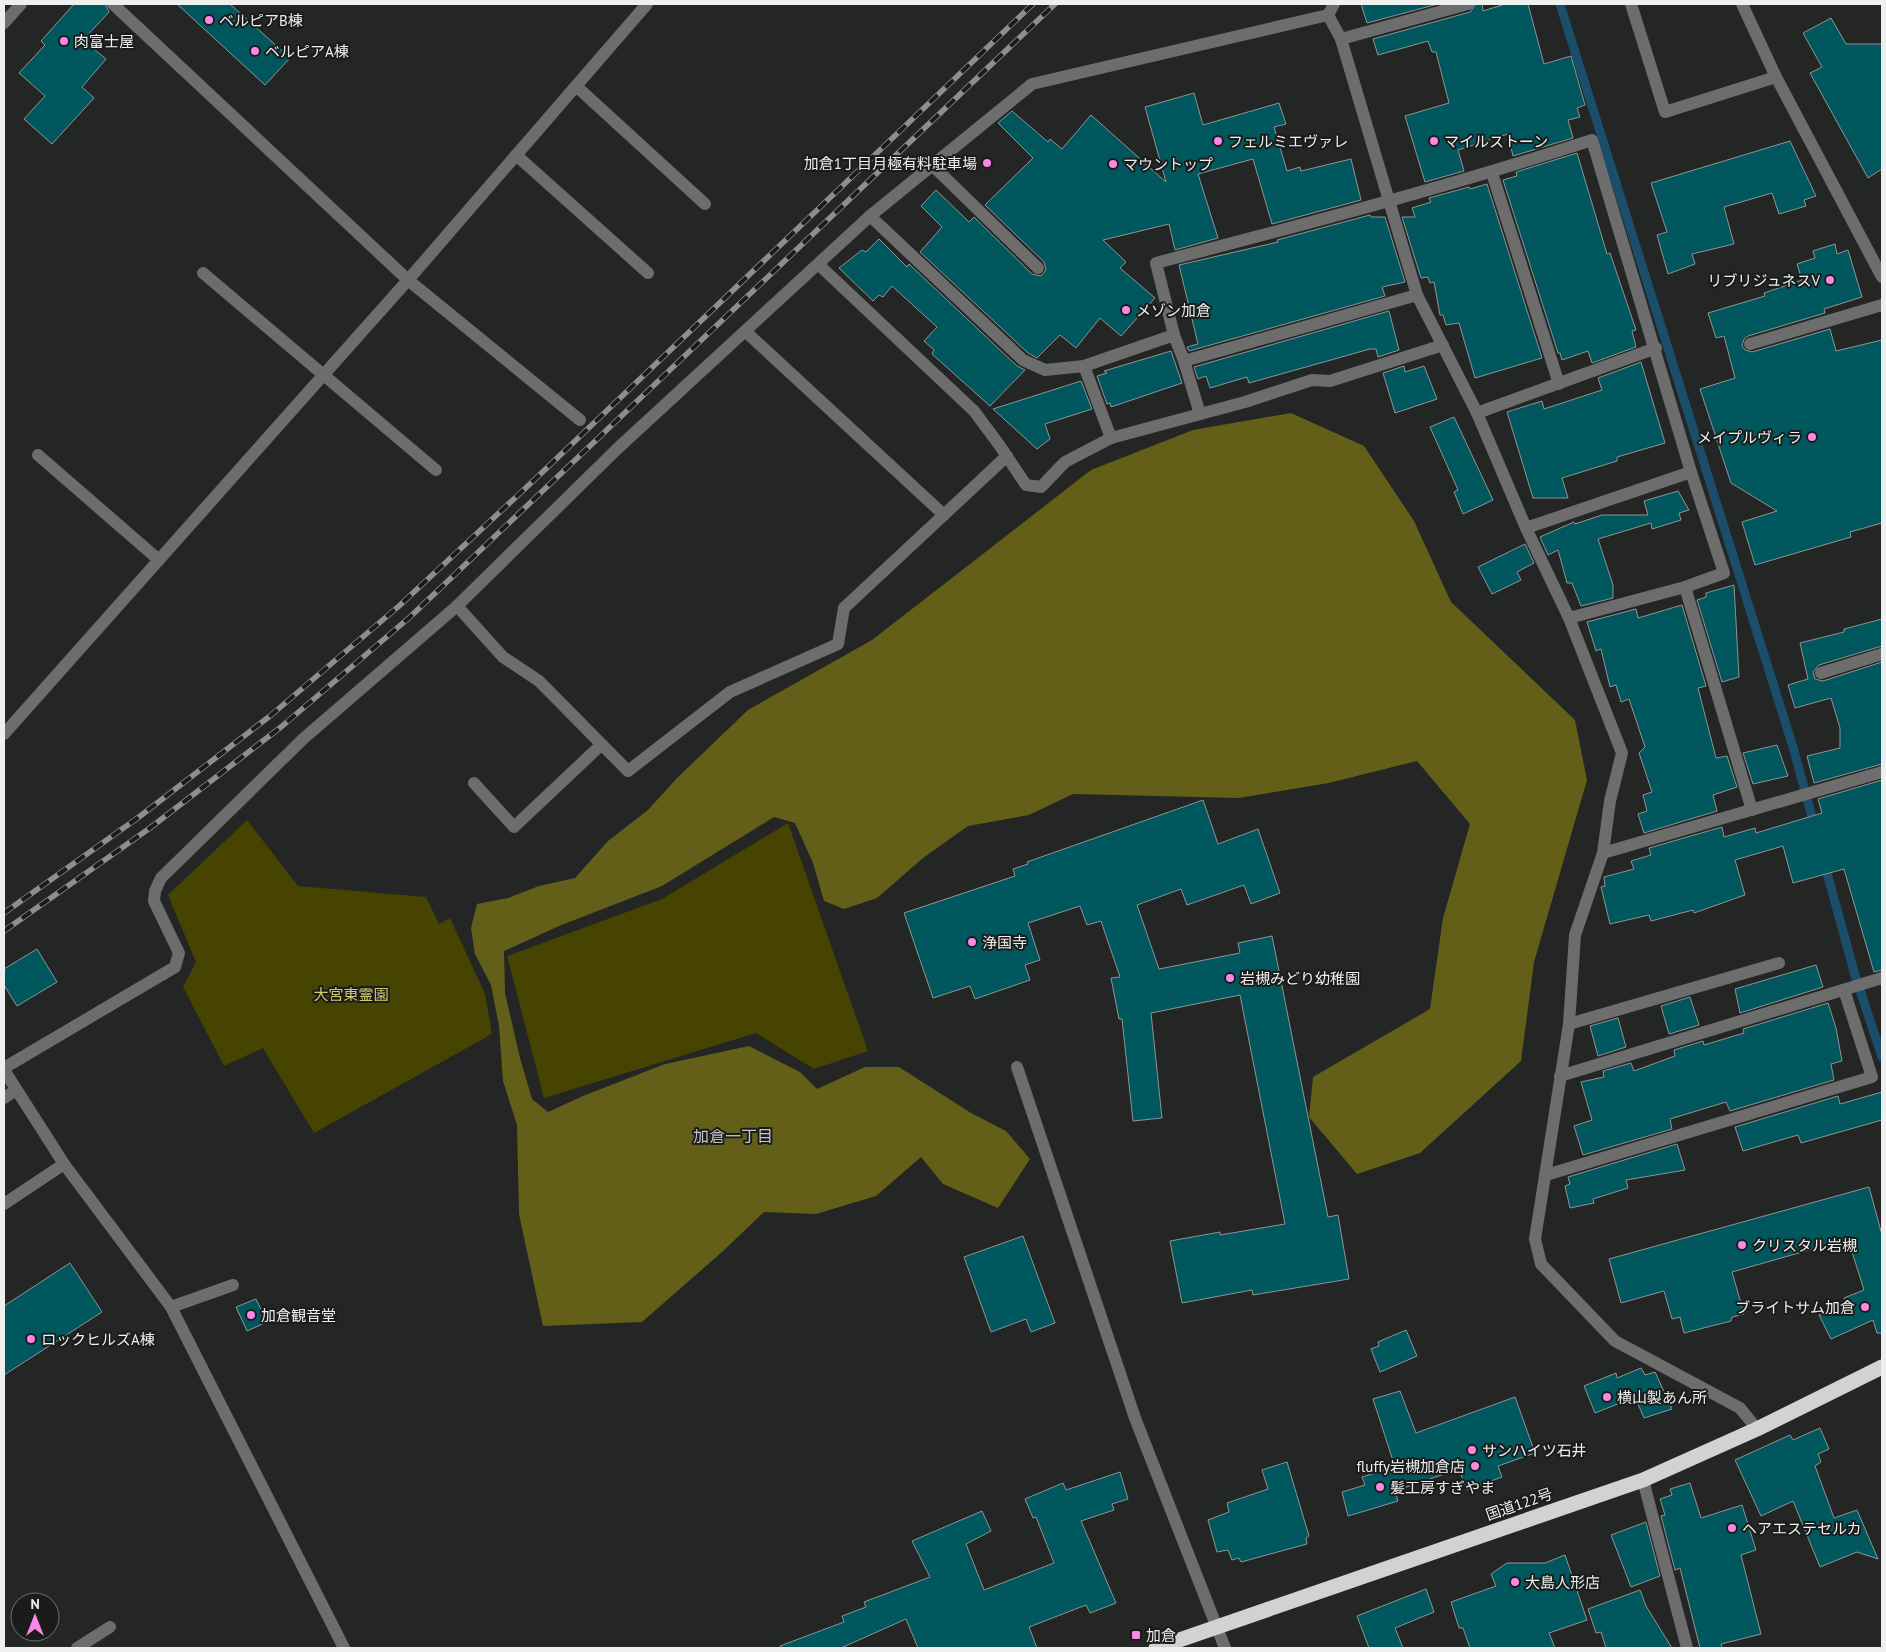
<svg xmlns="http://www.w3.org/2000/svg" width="1886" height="1652" font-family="'PT Sans','Noto Sans JP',sans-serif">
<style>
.green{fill:#474300}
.forest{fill:#635f19}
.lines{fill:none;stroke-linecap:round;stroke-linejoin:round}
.stream{stroke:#1a4e6a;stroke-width:9}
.building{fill:#00575e;stroke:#909494}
.minor{stroke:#6c6d6c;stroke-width:12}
.highway{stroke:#d1d3d0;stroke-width:15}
.rail-casing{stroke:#8d8f8e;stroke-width:5.5}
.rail{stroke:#1a1c1b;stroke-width:4;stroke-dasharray:11;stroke-linecap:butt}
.poi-dot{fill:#fb87e6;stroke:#1a1c1b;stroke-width:2}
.labels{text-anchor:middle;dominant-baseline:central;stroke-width:4;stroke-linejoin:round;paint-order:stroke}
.poi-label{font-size:15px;fill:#eeefef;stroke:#1a1c1b;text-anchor:start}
.park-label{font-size:15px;fill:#d2cd6c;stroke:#1a1c1b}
.street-label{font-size:15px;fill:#eeefef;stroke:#1a1c1b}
.neighbourhood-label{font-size:16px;fill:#c3c6c5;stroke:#1a1c1b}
</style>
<rect width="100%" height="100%" fill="#232625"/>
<!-- green -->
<g class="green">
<path d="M247,820L298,886L426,897L439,924L450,918L485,994L492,1034L314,1133L263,1048L224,1066L183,987L196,962L168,895Z"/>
<path d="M788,823L868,1051L814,1069L756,1033L544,1098L507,956L662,899Z"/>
</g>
<!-- forest -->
<path class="forest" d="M1291,413L1364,446L1414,521L1451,602L1575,720L1587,780L1534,962L1521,1061L1420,1153L1357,1174L1309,1117L1313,1077L1430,1009L1443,918L1470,824L1417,761L1329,783L1239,798L1073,794L1029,815L968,826L923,858L877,898L844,909L824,901L813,863L795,823L774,817L662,886L559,926L504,951L505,993L520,1058L532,1099L548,1112L583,1096L665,1064L749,1046L800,1072L817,1089L865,1067H899L971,1113L1006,1131L1030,1159L998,1208L943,1184L921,1157L876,1196L816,1214L764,1212L722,1252L642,1322L543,1326L519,1214L517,1125L503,1081L499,1026L491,985L475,954L471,928L477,904L508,898L539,886L575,878L608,841L648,810L677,778L748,710L872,640L1091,470L1193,430Z"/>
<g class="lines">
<!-- stream -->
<g class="stream">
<path d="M1560,4L1793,747L1815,828"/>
<path d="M1824,862L1855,975L1882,1057"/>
</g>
</g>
<!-- building -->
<g class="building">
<path d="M74,4H105L109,12L83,40L106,59L82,87L94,98L52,144L24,119L45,96L19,73L45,45L41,41Z"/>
<path d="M177,4H230L290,58L265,85Z"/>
<path d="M1361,4H1438L1367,23Z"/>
<path d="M1476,4H1482L1483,11L1505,4H1528L1544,64L1571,56L1585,105L1577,108L1580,117L1568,120L1573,138L1513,156L1508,134L1458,150L1464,171L1425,182L1405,116L1449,103L1436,52H1432L1428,41L1378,55L1373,39L1470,12Z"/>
<path d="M1831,18L1846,44H1882V169L1868,178L1810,73L1822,67L1803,33Z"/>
<path d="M1194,93L1203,125L1279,103L1286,124L1274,127L1287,171L1300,167L1301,171L1351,159L1361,200L1272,224L1253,159L1198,174L1218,238L1175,250L1169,224L1103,240L1126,262L1120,268L1155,298L1121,336L1100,318L1076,348L1060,335L1037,358L1028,353L920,252L942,227L921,206L936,190L969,222L974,217L1032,274L1041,276L1046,270L1044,262L985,205L1033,158L998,123L1012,111L1048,142L1050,139L1062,149L1091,115L1166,182L1145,107Z"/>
<path d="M1790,141L1816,196L1804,200L1806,206L1779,214L1772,193L1724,207L1734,244L1692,254L1695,264L1668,274L1657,235L1667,232L1651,183Z"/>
<path d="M1577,153L1607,254L1610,253L1636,330L1632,331L1636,347L1592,363L1588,351L1562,360L1560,353H1558L1503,180L1517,176L1516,172Z"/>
<path d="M1487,184L1542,358L1475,378L1459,323L1446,325L1443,315H1440L1434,282L1430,283L1428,277L1421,278L1402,217H1415L1412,208L1431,202L1429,198L1469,187L1470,189Z"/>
<path d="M1370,215L1371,217H1385L1405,282L1382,287L1385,296L1189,351L1187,347L1198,344L1179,265L1278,242L1277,240Z"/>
<path d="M879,239L907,267L909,264L1017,366L1025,370L990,406L932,354L934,350L924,341L937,327L892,286L883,297L879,295L873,301L839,268L862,250L866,252Z"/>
<path d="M1835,244L1837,254L1848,250L1862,297L1824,309L1825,313L1748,336L1744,339L1742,346L1745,350L1752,352L1830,329L1836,351L1882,340V523L1850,532L1851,537L1755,565L1742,522L1777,511L1731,483L1700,389L1735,378L1724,336L1716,338L1708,313L1765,296L1764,293L1802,280L1797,264L1815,258L1813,251Z"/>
<path d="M1389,311L1399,350L1378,357L1376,349H1370L1249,383L1247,377L1210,388L1206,376L1198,379L1194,367Z"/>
<path d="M1171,351L1182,383L1111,407L1110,403L1107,404L1097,376L1107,373L1104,371Z"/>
<path d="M1641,362L1665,443L1617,457V461L1562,478L1568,498H1533L1507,412L1542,401L1544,409L1602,390L1598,378Z"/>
<path d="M1404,366L1405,372L1424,366L1437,399L1395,413L1383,373Z"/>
<path d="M1081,381L1092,409L1045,424L1050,439L1037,449L993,409Z"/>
<path d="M1454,417L1493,500L1463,514L1454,492L1458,490L1430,427Z"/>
<path d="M1678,491L1689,510L1679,513L1681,520L1652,529L1651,523L1598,539L1613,585V598L1581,606L1572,583H1567L1558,550L1548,555L1540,537L1574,522L1575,524L1602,515H1648L1644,501Z"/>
<path d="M1525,544L1534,563L1517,572L1521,580L1492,594L1478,567Z"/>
<path d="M1734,585L1739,677L1722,682L1697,600L1706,597V593Z"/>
<path d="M1682,605L1706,686L1698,688L1716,758L1727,756L1737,787L1713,795L1717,811L1644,833L1638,814L1647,811L1643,795L1652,792L1639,753L1645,747L1629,699L1621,702L1616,685L1610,687L1601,649L1596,651L1587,622L1636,609L1638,618Z"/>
<path d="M1882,619V646L1819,665L1813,672L1815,679L1823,681L1882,662V764L1814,783L1807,756L1840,748V728L1831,698L1795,708L1788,685L1808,679L1800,643L1844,632V629Z"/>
<path d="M1777,745L1788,776L1753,784L1743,753Z"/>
<path d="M1882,780V970L1874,972L1844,869L1793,883L1783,846L1735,860L1745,895L1694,913L1693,910L1651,921L1649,915L1610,924L1601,887L1605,886L1604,877L1634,869L1631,861L1651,855L1649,848L1722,827L1724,837L1755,828L1756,833L1822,813L1818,799Z"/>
<path d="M1203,800L1218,844L1258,829L1280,893L1251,904L1244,885L1187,905L1181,889L1137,905L1159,969L1240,953L1238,943L1272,936L1328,1217L1338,1215L1349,1279L1253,1295L1252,1290L1182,1303L1170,1241L1220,1232V1235L1285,1224L1240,995L1151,1013L1162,1118L1133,1121L1122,1019H1119L1111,978L1120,977L1101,921L1087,925L1080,906L1028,923L1040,960L1025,965L1030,980L975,999L970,986L933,998L904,913L1015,876L1013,869L1028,864L1027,862Z"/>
<path d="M37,949L57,982L17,1006L4,985V969Z"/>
<path d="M1816,965L1823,987L1740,1013L1735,989Z"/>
<path d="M1690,997L1699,1025L1669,1034L1661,1006Z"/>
<path d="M1828,1003L1836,1028L1842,1061L1831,1064L1834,1080L1730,1111L1726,1102L1670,1119L1672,1129L1583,1155L1574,1126L1592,1120L1581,1082L1604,1077L1603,1071L1631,1063L1634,1071L1675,1056L1674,1050L1703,1041L1704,1045L1744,1033L1743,1029Z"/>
<path d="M1618,1018L1626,1047L1598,1056L1590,1026Z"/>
<path d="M1882,1092V1120L1801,1143L1798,1135L1743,1151L1735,1127L1838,1096L1840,1104Z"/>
<path d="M1677,1144L1685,1170L1626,1180L1628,1188L1593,1199L1594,1203L1570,1208L1565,1186L1570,1184L1568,1177Z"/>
<path d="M1869,1187L1882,1235V1333H1877L1873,1320L1831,1339L1819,1315L1846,1302L1844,1298L1864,1290L1848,1239L1732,1272L1744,1314L1732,1317L1731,1321L1684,1333L1680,1317L1672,1319L1664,1291L1621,1303L1609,1259Z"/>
<path d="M1023,1236L1055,1323L1031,1332L1026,1319L991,1332L964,1257Z"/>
<path d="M70,1263L102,1312L4,1375V1306Z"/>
<path d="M256,1299L267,1322L247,1331L236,1307Z"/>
<path d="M1406,1330L1417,1356L1380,1372L1371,1349L1379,1346L1378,1342Z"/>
<path d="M1641,1368L1645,1375L1655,1372L1672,1409L1644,1418L1635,1397L1595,1413L1584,1386L1616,1373L1617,1378Z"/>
<path d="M1400,1391L1416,1433L1515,1397L1535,1453L1498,1466L1502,1477L1467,1490L1459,1469L1395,1491L1398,1501L1348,1516L1342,1492L1365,1485L1362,1477L1395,1467L1373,1399Z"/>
<path d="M1820,1428L1829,1449L1818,1454L1821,1462L1815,1466L1834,1518L1857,1510L1878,1559L1857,1552L1820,1567L1793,1501L1761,1516L1735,1460L1790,1435L1793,1440Z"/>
<path d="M1287,1462L1309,1536L1306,1538L1307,1544L1241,1562L1239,1558L1232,1560L1228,1550L1217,1552L1208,1520L1229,1512L1227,1503L1268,1489L1262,1470Z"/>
<path d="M1120,1472L1128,1499L1112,1504L1114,1510L1081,1521L1116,1603L1090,1613L1086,1605L1029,1627L1037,1648H918L906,1619L841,1648H781L780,1646L844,1622L842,1616L866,1607L864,1602L930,1577L912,1541L982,1511L991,1531L966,1544L984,1590L1054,1563L1036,1517L1033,1518L1025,1499L1063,1483L1066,1490Z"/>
<path d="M1690,1483L1701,1518L1742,1505L1756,1550L1741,1555L1761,1634L1721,1644L1722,1648H1700L1680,1568L1675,1570L1661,1516L1665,1515L1660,1499L1672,1495L1670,1489Z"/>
<path d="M1646,1522L1660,1576L1631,1587L1611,1535Z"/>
<path d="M1565,1555L1587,1620L1549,1633L1555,1648H1470L1463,1628H1459L1451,1602L1496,1586L1491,1574L1507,1563H1545Z"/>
<path d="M1426,1589L1434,1612L1395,1628L1403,1648H1369L1357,1616Z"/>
<path d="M1640,1590L1646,1606L1672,1648H1606L1601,1632L1596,1633L1588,1609Z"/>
</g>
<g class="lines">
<!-- minor -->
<g class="minor">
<path d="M113,4L408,280L580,420"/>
<path d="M1334,4L1328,15L1341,39L1417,295L1477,413L1526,528L1569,618L1622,753L1610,801L1603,853L1575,935L1569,1024L1535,1239L1541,1264L1615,1341L1740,1408L1757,1429"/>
<path d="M1631,4L1665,112L1776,77"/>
<path d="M1742,4L1776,77L1882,277"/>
<path d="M4,23L21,4"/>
<path d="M1341,39L1468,4"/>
<path d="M576,86L705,204"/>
<path d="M516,155L648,273"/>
<path d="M931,164L1038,268"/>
<path d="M1492,173L1559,384"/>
<path d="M870,216L1023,360L1045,370L1084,366L1174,335"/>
<path d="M818,264L974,411L1000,446L1026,485L1041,487L1065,462L1111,438L1084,366"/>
<path d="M203,273L436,470"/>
<path d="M1417,295L1184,361L1174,335L1156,263C1302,225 1448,187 1592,140L1691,472L1724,573L1685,587L1569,618"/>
<path d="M745,331L944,515"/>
<path d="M1750,344L1882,305"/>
<path d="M1184,361L1200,414"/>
<path d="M1477,413L1656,348"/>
<path d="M1111,438L1245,402L1312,380L1330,381L1443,345"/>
<path d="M38,455L159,560"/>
<path d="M1526,528L1691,472"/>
<path d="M1685,587L1752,810"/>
<path d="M457,606L503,657L539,681L628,771L730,692L838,644L844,608L1007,456"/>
<path d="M1821,673L1882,654"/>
<path d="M4,734L408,280L647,4"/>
<path d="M474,783L514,827L601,745"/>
<path d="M1603,853L1882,772"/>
<path d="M1569,1024L1779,963"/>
<path d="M1017,1067L1135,1418L1225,1648"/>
<path d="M4,1068L175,967L179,953L154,901L155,891L161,878L303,739L457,606L617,449L870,216L1032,84L1328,15"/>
<path d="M4,1070L64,1164L171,1307L344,1648"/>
<path d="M1560,1076L1882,978"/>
<path d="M4,1098L16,1090"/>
<path d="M1546,1175L1872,1077L1844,990"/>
<path d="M4,1204L64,1164"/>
<path d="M171,1307L233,1285"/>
<path d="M1643,1480L1687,1648"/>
<path d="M77,1648L110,1627"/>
</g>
<!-- highway -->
<path class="highway" d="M1156,1648L1643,1480L1757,1429L1882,1367"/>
<!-- rail casing -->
<g class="rail-casing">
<g id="rail">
<path d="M4,913L139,817L270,716L399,606L531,483L1033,4"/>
<path d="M4,931L150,828L281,727L410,617L1055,4"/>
</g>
</g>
<!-- rail -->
<use href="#rail" class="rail"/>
</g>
<!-- markers -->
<g class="poi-dot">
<circle cx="209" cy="20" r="5"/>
<circle cx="64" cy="41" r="5"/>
<circle cx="255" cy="51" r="5"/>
<circle cx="1218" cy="141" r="5"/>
<circle cx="1434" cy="141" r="5"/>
<circle cx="987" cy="163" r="5"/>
<circle cx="1113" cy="164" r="5"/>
<circle cx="1830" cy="280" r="5"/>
<circle cx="1126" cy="310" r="5"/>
<circle cx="1812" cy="437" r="5"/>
<circle cx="972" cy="942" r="5"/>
<circle cx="1230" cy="978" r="5"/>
<circle cx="1742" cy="1245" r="5"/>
<circle cx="1865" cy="1307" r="5"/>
<circle cx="251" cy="1315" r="5"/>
<circle cx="31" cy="1339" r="5"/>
<circle cx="1607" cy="1397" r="5"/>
<circle cx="1472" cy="1450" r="5"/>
<circle cx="1475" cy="1466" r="5"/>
<circle cx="1380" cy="1487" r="5"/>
<circle cx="1732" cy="1528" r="5"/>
<circle cx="1515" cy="1582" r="5"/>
<rect x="1131" y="1630" width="10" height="10" rx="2.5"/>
</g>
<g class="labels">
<!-- poi labels -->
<g class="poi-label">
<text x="219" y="20">ベルピアB棟</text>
<text x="74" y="41">肉富士屋</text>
<text x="265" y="51">ベルピアA棟</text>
<text x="1228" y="141">フェルミエヴァレ</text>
<text x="1444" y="141">マイルストーン</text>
<text x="977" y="163" text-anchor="end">加倉1丁目月極有料駐車場</text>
<text x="1123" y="164">マウントップ</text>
<text x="1820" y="280" text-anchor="end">リブリジュネスV</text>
<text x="1136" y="310">メゾン加倉</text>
<text x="1802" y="437" text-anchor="end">メイプルヴィラ</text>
<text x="982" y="942">浄国寺</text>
<text x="1240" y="978">岩槻みどり幼稚園</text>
<text x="1752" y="1245">クリスタル岩槻</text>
<text x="1855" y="1307" text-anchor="end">ブライトサム加倉</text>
<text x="261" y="1315">加倉観音堂</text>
<text x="41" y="1339">ロックヒルズA棟</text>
<text x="1617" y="1397">横山製あん所</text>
<text x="1482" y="1450">サンハイツ石井</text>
<text x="1465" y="1466" text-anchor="end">fluffy岩槻加倉店</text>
<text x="1390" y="1487">髪工房すぎやま</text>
<text x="1742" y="1528">ヘアエステセルカ</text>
<text x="1525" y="1582">大島人形店</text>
<text x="1146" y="1635">加倉</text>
</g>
<!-- park labels -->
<g class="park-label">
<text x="351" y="994">大宮東霊園</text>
</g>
<!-- street labels -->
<g class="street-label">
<text transform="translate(1519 1504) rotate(-19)">国道122号</text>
</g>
<!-- neighbourhood labels -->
<g class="neighbourhood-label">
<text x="733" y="1136">加倉一丁目</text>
</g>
</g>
<!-- border -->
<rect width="1886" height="1652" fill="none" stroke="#eeefef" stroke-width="10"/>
<!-- north arrow -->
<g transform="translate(35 1617)"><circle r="24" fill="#1a1c1b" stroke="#6f7070"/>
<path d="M0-4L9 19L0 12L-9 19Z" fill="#fb87e6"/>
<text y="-8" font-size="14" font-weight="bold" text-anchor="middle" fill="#eeefef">N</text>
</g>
</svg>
